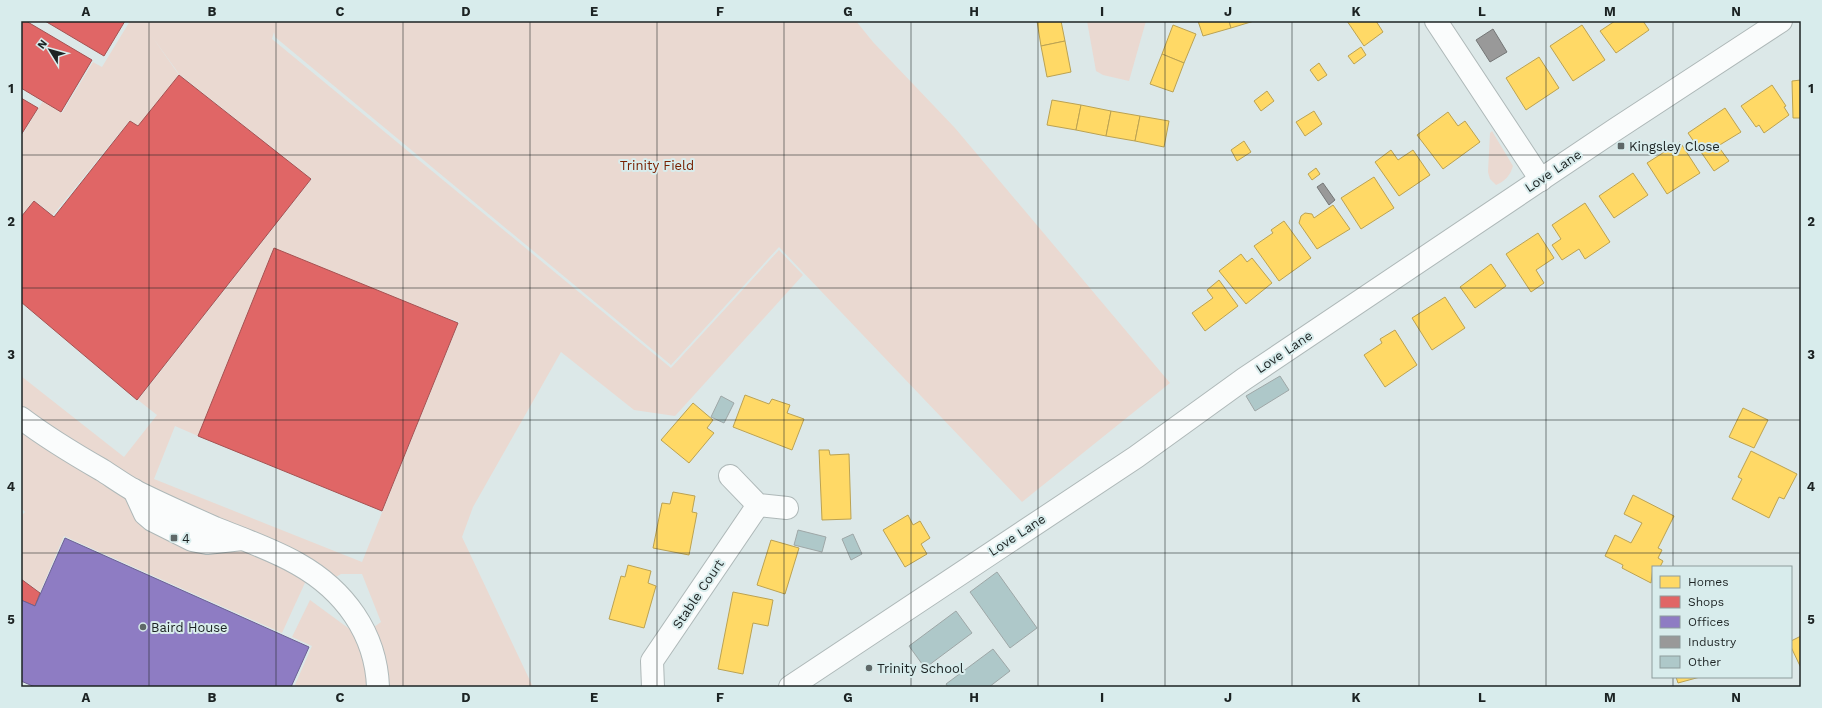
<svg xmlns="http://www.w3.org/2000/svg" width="1822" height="708" font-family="'Work Sans',sans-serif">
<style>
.green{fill:#ead9d1;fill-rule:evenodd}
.homes{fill:#ffd966;stroke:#bba252}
.shops{fill:#e06666;stroke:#a55252}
.offices{fill:#8e7cc3;stroke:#6c6193}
.industry{fill:#999;stroke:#747676}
.building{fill:#aec8c9;stroke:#9ea7a7}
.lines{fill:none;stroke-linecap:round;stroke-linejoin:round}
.minor-casing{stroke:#aeb8b8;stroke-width:24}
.minor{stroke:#fafcfc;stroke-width:22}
.grid{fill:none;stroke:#1c2323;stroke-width:1;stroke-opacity:0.55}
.poi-dot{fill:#5f6868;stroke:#d8ecec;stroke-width:1.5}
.labels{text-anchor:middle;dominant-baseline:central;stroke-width:4;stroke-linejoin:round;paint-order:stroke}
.poi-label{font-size:13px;fill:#1c2323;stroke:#d8ecec;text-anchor:start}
.park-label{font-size:13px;fill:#782000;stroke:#d8ecec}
.street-label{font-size:13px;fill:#1c2323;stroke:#d8ecec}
.neatline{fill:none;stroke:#1c2323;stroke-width:1.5}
.grid-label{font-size:13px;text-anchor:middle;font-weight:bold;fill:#1c2323}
</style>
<rect width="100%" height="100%" fill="#dce8e8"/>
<!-- green -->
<g class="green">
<path d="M130,21H856L873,42L955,128L1170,383L1022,502L779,247L671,365L275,37L274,32L272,39L671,368L779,250L803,275L675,416L634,410L561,352L473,507L462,537L533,687H382L370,630L381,622L362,574H341L326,583L21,417V376L124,457L157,415L138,400L311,180H313L179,74L151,35L179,75L138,126L130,120L53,215L34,200L21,216V137L43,101L62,113L93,62L102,67ZM282,254L459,322L362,562L154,479L175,426L198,436Z"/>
<path d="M1087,21H1146L1129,81L1103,75L1096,71Z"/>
<path d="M1492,131L1513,166C1510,176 1505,181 1496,185L1490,179L1488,172L1490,133Z"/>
<path d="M21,420L226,543L309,574L282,633L64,536L40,592L21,578V516L25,512L21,508Z"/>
<path d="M310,600L355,633L373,687H294L312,646L292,637Z"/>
</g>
<!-- homes -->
<g class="homes">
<path d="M1037,21H1061L1065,41L1041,46Z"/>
<path d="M1198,21H1229L1231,28L1203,36Z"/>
<path d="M1229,21H1254L1231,28Z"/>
<path d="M1347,21H1376L1383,32L1364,46Z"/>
<path d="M1615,21H1643L1649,30L1616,53L1600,31Z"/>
<path d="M1173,25L1196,34L1184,63L1162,54Z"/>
<path d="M1582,25L1605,60L1573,81L1550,46Z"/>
<path d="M1065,41L1071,72L1047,77L1041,46Z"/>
<path d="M1361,47L1366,55L1354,64L1348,56Z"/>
<path d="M1162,54L1184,63L1173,92L1150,84Z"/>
<path d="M1539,57L1559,88L1526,110L1506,78Z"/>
<path d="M1319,63L1327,75L1318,81L1310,70Z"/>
<path d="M1801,80V118H1793L1792,81Z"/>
<path d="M1772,85L1786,106L1784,107L1789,115L1764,133L1759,125L1756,127L1741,106Z"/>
<path d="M1267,91L1274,101L1261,111L1254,101Z"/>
<path d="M1052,100L1081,105L1076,130L1047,125Z"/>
<path d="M1081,105L1111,111L1106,136L1076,130Z"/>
<path d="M1725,108L1741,132L1718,146L1729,161L1714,171L1688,133Z"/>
<path d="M1111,111L1140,116L1135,141L1106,136Z"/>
<path d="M1314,111L1322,124L1305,136L1296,122Z"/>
<path d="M1448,112L1458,126L1465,121L1480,142L1443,169L1417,135Z"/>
<path d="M1140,116L1169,121L1164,147L1135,141Z"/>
<path d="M1244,141L1251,152L1237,161L1231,150Z"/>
<path d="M1680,142L1700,173L1667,194L1647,163Z"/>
<path d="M1391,150L1398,160L1413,150L1430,175L1399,196L1375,162Z"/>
<path d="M1316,168L1320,174L1312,180L1308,174Z"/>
<path d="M1633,173L1648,195L1614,218L1599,196Z"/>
<path d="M1374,177L1394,208L1361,229L1341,198Z"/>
<path d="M1585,203L1610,242L1585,259L1579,249L1562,260L1552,245L1561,239L1552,225Z"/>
<path d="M1333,205L1350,229L1317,249L1299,223L1301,216L1305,213L1312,214L1314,218Z"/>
<path d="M1284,221L1311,258L1279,281L1254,246L1273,233L1271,230Z"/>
<path d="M1538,233L1554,258L1536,270L1544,283L1531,292L1506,254Z"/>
<path d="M1241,254L1247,262L1252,258L1272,283L1246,304L1219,271Z"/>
<path d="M1491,264L1506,286L1475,308L1460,287Z"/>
<path d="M1219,280L1238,306L1205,331L1192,313L1213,298L1207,290Z"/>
<path d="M1445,297L1465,328L1432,350L1412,318Z"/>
<path d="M1395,330L1417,365L1385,387L1364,355L1382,343L1380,339Z"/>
<path d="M745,395L769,404L772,399L790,405L787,413L804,419L792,450L733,427Z"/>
<path d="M693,403L713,420L707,428L714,433L689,463L661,440Z"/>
<path d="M1743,408L1768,420L1754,448L1729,437Z"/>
<path d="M819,450H829L830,455L849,454L851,519L822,520Z"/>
<path d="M1751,451L1797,474L1784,499L1779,497L1769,518L1732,499L1742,479L1738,477Z"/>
<path d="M673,492L695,496L692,512L697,513L689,555L653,548L662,503L670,504Z"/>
<path d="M1633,495L1674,516L1658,548L1662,550L1658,558L1663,561L1660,567H1653L1651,583L1622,568L1623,565L1605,556L1615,535L1631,543L1642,523L1624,514Z"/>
<path d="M908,515L913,525L920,521L930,538L921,544L927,554L905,567L883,530Z"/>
<path d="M771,540L799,548L785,594L757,585Z"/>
<path d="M628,565L651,571L648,583L656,586L644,628L609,619L621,576L625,577Z"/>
<path d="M733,592L773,600L768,626L753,623L743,674L718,669Z"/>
<path d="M1801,636V668L1791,647V641Z"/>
<path d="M1676,677H1700L1678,683Z"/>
</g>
<!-- shops -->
<g class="shops">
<path d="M21,21H26L92,60L61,112L21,88Z"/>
<path d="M45,21H125L104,56Z"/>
<path d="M179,75L311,179L137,400L21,302V217L34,201L54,217L130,121L138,126Z"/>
<path d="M21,98L38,108L21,135Z"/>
<path d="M274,248L458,323L382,511L198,436Z"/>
<path d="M21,579L40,593L35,606L21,600Z"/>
</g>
<!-- offices -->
<path class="offices" d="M65,538L309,647L291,687H35L21,681V600L35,606Z"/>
<!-- industry -->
<g class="industry">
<path d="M1493,29L1507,52L1490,62L1476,40Z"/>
<path d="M1323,183L1335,200L1329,205L1317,187Z"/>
</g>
<!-- building -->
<g class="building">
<path d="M1280,376L1289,390L1255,411L1246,396Z"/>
<path d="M721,396L734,403L724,423L711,417Z"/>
<path d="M798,530L826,537L822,552L794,545Z"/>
<path d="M853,534L862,554L851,560L842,539Z"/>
<path d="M997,572L1037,628L1010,648L970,592Z"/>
<path d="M956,611L972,633L925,668L909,646Z"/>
<path d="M993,649L1010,671L989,687H948L946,684Z"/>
</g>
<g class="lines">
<!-- minor casing -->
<g class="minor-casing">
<g id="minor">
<path d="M1436,21L1541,180"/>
<path d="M21,418C46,437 74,454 102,470C113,477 124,485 135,491C161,504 188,516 215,528C242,539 272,549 298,564C344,590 376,633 378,687"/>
<path d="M730,476L758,505L787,508"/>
<path d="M134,490L145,514L152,520L192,540L207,543L242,539"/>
<path d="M653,687L652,661L758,505"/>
<path d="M790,687L1136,457L1244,379L1616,129L1781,21"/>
</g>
</g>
<!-- minor -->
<use href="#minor" class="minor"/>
</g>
<!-- grid -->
<path class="grid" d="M149,21V687M276,21V687M403,21V687M530,21V687M657,21V687M784,21V687M911,21V687M1038,21V687M1165,21V687M1292,21V687M1419,21V687M1546,21V687M1673,21V567M21,155H1801M21,288H1801M21,420H1801M21,553H1801M1673,677V687"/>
<!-- markers -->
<g class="poi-dot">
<rect x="1617" y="142" width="8" height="8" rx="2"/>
<rect x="170" y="534" width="8" height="8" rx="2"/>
<circle cx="143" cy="627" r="4"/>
<circle cx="869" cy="668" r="4"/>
</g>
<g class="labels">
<!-- poi labels -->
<g class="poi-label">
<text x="1629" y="146">Kingsley Close</text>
<text x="182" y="538">4</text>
<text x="151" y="627">Baird House</text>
<text x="877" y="668">Trinity School</text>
</g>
<!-- park labels -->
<g class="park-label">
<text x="657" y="165">Trinity Field</text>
</g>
<!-- street labels -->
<g class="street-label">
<text transform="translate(1553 171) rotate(-34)">Love Lane</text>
<text transform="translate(1284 352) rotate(-34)">Love Lane</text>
<text transform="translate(1017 535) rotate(-33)">Love Lane</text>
<text transform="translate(698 594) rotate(-56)">Stable Court</text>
</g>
</g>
<!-- border -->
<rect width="1822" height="708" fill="none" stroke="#d8ecec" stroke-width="44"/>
<!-- legend -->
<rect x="1652" y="566" width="140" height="112" fill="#d8ecec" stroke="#8d9c9c"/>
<rect x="1660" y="576" width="20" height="12" fill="#ffd966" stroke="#8d9c9c"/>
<text x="1688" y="586" font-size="12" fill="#1c2323">Homes</text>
<rect x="1660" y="596" width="20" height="12" fill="#e06666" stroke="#8d9c9c"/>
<text x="1688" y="606" font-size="12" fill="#1c2323">Shops</text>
<rect x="1660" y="616" width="20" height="12" fill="#8e7cc3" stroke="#8d9c9c"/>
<text x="1688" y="626" font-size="12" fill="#1c2323">Offices</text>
<rect x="1660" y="636" width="20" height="12" fill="#999999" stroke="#8d9c9c"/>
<text x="1688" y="646" font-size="12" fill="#1c2323">Industry</text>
<rect x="1660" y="656" width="20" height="12" fill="#aec8c9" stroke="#8d9c9c"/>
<text x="1688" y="666" font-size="12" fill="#1c2323">Other</text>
<!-- north arrow -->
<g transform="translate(50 50) rotate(307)" stroke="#d8ecec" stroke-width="3" paint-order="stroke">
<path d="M0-3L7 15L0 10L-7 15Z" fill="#1c2323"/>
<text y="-6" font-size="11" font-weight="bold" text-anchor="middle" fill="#1c2323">N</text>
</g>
<rect x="22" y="22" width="1778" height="664" class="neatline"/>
<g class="grid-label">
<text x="86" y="16">A</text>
<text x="212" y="16">B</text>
<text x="340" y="16">C</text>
<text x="466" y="16">D</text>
<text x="594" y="16">E</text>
<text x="720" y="16">F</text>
<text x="848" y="16">G</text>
<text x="974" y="16">H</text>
<text x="1102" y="16">I</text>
<text x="1228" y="16">J</text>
<text x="1356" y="16">K</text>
<text x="1482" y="16">L</text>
<text x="1610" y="16">M</text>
<text x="1736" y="16">N</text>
<text x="11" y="93">1</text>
<text x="1811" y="93">1</text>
<text x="11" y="226">2</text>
<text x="1811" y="226">2</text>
<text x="11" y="359">3</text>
<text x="1811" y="359">3</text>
<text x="11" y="491">4</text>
<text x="1811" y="491">4</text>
<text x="11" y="624">5</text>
<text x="1811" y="624">5</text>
<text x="86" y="702">A</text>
<text x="212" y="702">B</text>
<text x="340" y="702">C</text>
<text x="466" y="702">D</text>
<text x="594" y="702">E</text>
<text x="720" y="702">F</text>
<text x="848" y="702">G</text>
<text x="974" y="702">H</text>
<text x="1102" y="702">I</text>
<text x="1228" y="702">J</text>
<text x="1356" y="702">K</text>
<text x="1482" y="702">L</text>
<text x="1610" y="702">M</text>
<text x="1736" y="702">N</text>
</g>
</svg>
